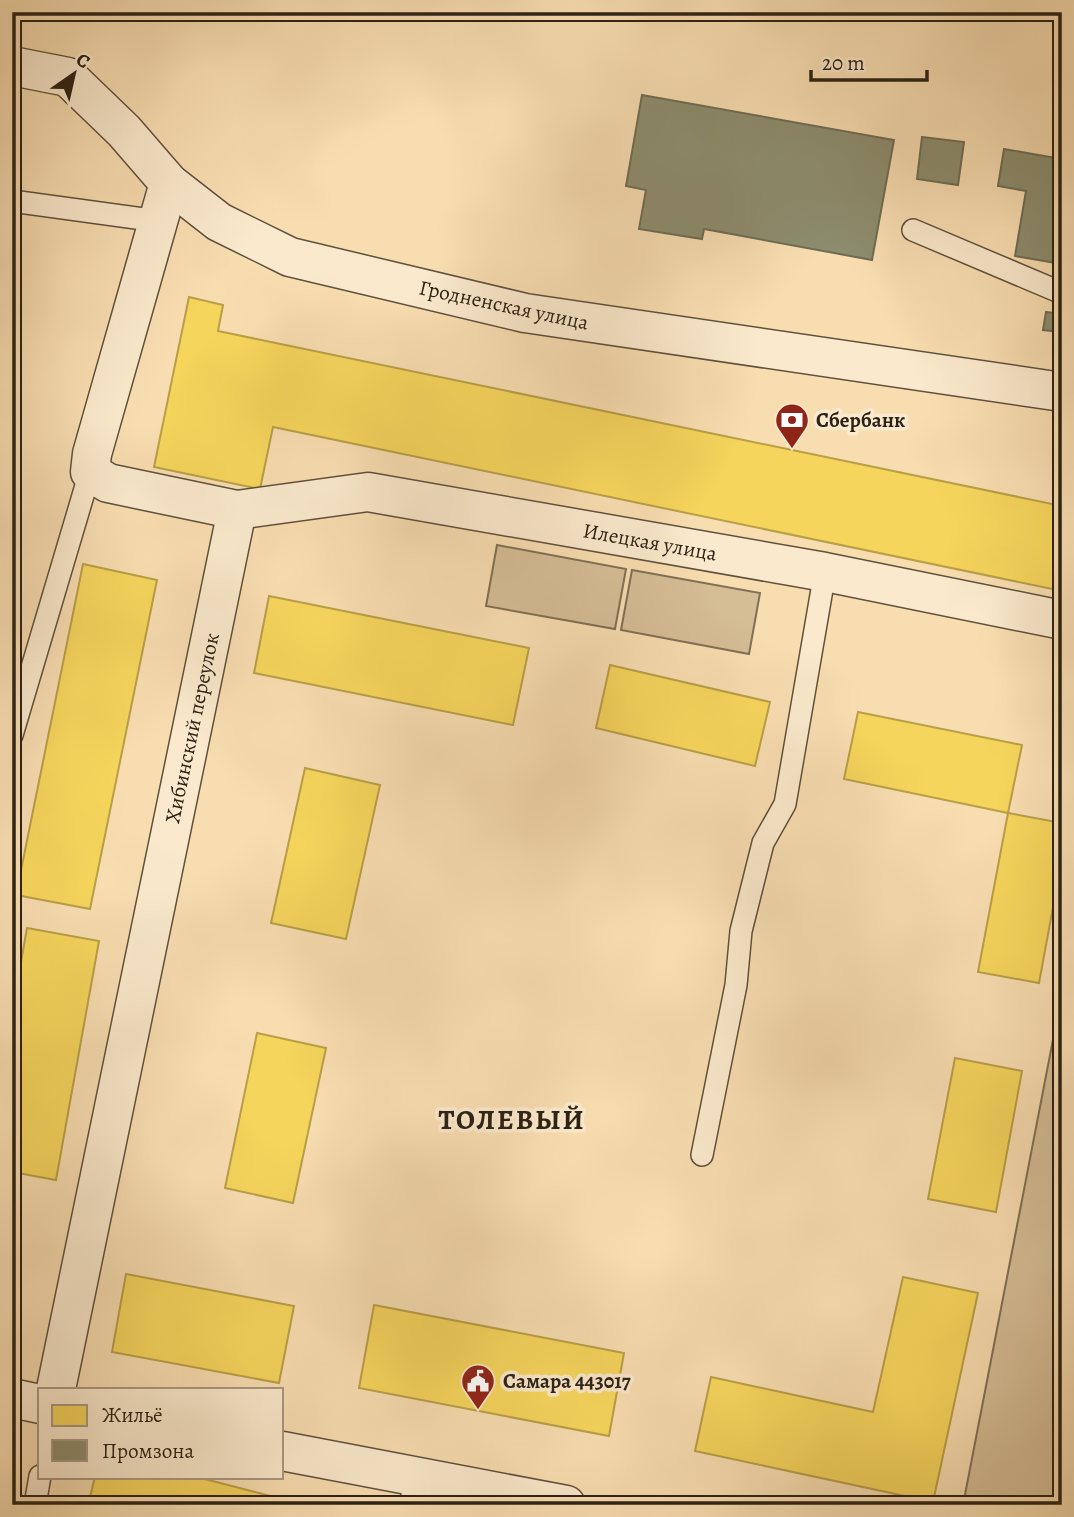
<svg xmlns="http://www.w3.org/2000/svg" width="1074" height="1517" font-family="Alegreya,serif">
<style>
.green{fill:#d5bd96;stroke:#807056;stroke-width:2}
.homes{fill:#f6d55c;stroke:#b99f47;stroke-width:2}
.industry{fill:#8c8c6e;stroke:#6f6c53;stroke-width:2}
.lines{fill:none;stroke-linecap:round;stroke-linejoin:round}
.lane-casing{stroke:#5f513c;stroke-width:24}
.street-casing{stroke:#5f513c;stroke-width:41}
.lane{stroke:#fae9cc;stroke-width:21}
.street{stroke:#fae9cc;stroke-width:38}
.labels{text-anchor:middle;dominant-baseline:central;stroke-width:7;stroke-linejoin:round;paint-order:stroke}
.street-label{font-size:21px;fill:#2c2215;stroke:#fae9cc}
.poi-label{font-size:21px;font-weight:bold;fill:#2c2215;stroke:#fae9cc;text-anchor:start}
.district-label{font-size:28px;font-weight:bold;letter-spacing:2px;fill:#2c2215;stroke:#fae9cc}
</style>
<rect width="100%" height="100%" fill="#f8ddb1"/>
<filter id="stains"><feTurbulence type="fractalNoise" baseFrequency=".00286" numOctaves="4"/><feColorMatrix values="0 0 0 0 .2 0 0 0 0 .09 0 0 0 0 .02 0 0 0 .5 -.17"/></filter>
<radialGradient id="worn" r=".72"><stop offset=".6" stop-color="#630" stop-opacity="0"/><stop offset="1" stop-color="#630" stop-opacity=".3"/></radialGradient>
<!-- green -->
<g class="green">
<path d="M497,545L626,569L615,629L486,606Z"/>
<path d="M632,570L760,593L749,654L621,630Z"/>
<path d="M1062,993V1505H963Z"/>
</g>
<!-- homes -->
<g class="homes">
<path d="M189,297L223,305L218,331L1062,506V591L273,427L260,489L154,467Z"/>
<path d="M83,564L157,580L90,909L16,895Z"/>
<path d="M269,596L529,648L513,725L254,673Z"/>
<path d="M610,665L770,702L755,766L596,728Z"/>
<path d="M858,712L1022,745L1008,813L844,779Z"/>
<path d="M305,768L380,785L346,939L271,923Z"/>
<path d="M1008,813L1062,823V859L1039,983L978,972Z"/>
<path d="M27,928L99,941L56,1180L12,1172V1013Z"/>
<path d="M257,1033L326,1048L293,1203L225,1188Z"/>
<path d="M955,1058L1022,1071L996,1212L928,1199Z"/>
<path d="M126,1274L294,1306L279,1383L112,1352Z"/>
<path d="M903,1277L978,1293L933,1502L695,1451L711,1377L873,1412Z"/>
<path d="M374,1305L624,1353L609,1436L359,1388Z"/>
<path d="M12,1455L20,1457L12,1499Z"/>
<path d="M95,1477H197L305,1505H88Z"/>
</g>
<!-- industry -->
<g class="industry">
<path d="M642,95L894,140L872,260L704,229L702,239L639,229L646,190L626,186Z"/>
<path d="M922,137L964,142L958,185L917,179Z"/>
<path d="M1004,149L1062,159V264L1015,256L1026,191L998,186Z"/>
<path d="M1046,312L1062,314V332L1043,330Z"/>
</g>
<g class="lines">
<!-- lane casing -->
<g class="lane-casing">
<g id="lane">
<path d="M12,201L158,221"/>
<path d="M913,230L1062,293"/>
<path d="M12,735L90,472"/>
<path d="M702,1155L736,985L741,931L763,843L785,804L825,572"/>
<path d="M35,1505L40,1476"/>
<path d="M410,1505L416,1477"/>
</g>
</g>
<!-- street casing -->
<g class="street-casing">
<g id="street">
<path d="M12,66L68,77L124,131L169,183L219,222L290,257L525,313L1062,392"/>
<path d="M169,183L92,454L90,472L108,483L237,510L368,492L825,572L1062,620"/>
<path d="M56,1389L237,510"/>
<path d="M12,1398L40,1404"/>
<path d="M282,1451L566,1505"/>
</g>
</g>
<!-- lane -->
<use href="#lane" class="lane"/>
<!-- street -->
<use href="#street" class="street"/>
</g>
<!-- icons -->
<defs>
<g id="bank-pin" transform="scale(1.75)"><path d="M0 17L-7.5 6A9.5 9.5 0 1 1 7.5 6Z" fill="#8f2418" stroke="#fae9cc"/><path d="M-6-4H6V4H-6ZM0-2.3a2.3 2.3 0 1 0 0 4.6a2.3 2.3 0 1 0 0-4.6Z" fill="#fff"/></g>
<g id="civic-pin" transform="scale(1.75)"><path d="M0 17L-7.5 6A9.5 9.5 0 1 1 7.5 6Z" fill="#8f2418" stroke="#fae9cc"/><path d="M-.6-6.5H3V-4.5H.6V-3L4-1V1h2V6H-6V1h2V-1L-.6-3ZM-1.2 2.5V6h2.4V2.5Z" fill="#fff"/></g>
</defs>
<g fill-rule="evenodd">
<use href="#bank-pin" x="792" y="420"/>
<use href="#civic-pin" x="478" y="1381"/>
</g>
<g class="labels">
<!-- street labels -->
<g class="street-label">
<text transform="translate(504 305) rotate(12)">Гродненская улица</text>
<text transform="translate(650 542) rotate(10)">Илецкая улица</text>
<text transform="translate(192 728) rotate(-78)">Хибинский переулок</text>
</g>
<!-- poi labels -->
<g class="poi-label">
<text x="816" y="420">Сбербанк</text>
<text x="503" y="1381">Самара 443017</text>
</g>
<!-- district labels -->
<g class="district-label">
<text x="512" y="1120">ТОЛЕВЫЙ</text>
</g>
</g>
<!-- margin -->
<rect width="1074" height="1517" fill="none" stroke="#f8ddb1" stroke-width="42"/>
<rect x="14" y="14" width="1046" height="1489" fill="none" stroke="#2c2215" stroke-width="3.5"/>
<rect x="21" y="21" width="1032" height="1475" fill="none" stroke="#2c2215" stroke-width="2"/>
<!-- legend -->
<rect x="38" y="1388" width="245" height="91" fill="#fae9cc" stroke="#a89983" stroke-width="2"/>
<rect x="52" y="1405" width="35" height="21" fill="#f6d55c" stroke="#a89983" stroke-width="2"/>
<text x="102" y="1422" font-size="21" fill="#2c2215">Жильё</text>
<rect x="52" y="1440" width="35" height="21" fill="#8c8c6e" stroke="#a89983" stroke-width="2"/>
<text x="102" y="1458" font-size="21" fill="#2c2215">Промзона</text>
<!-- north arrow -->
<g transform="translate(74 74) rotate(34)" stroke="#fae9cc" stroke-width="5" paint-order="stroke">
<path d="M0-5L12 26L0 18L-12 26Z" fill="#2c2215"/>
<text y="-10" font-size="19" font-weight="bold" text-anchor="middle" fill="#2c2215">С</text>
</g>
<!-- scale -->
<path d="M811 70v10h116v-10" fill="none" stroke="#2c2215" stroke-width="3.5"/>
<text x="822" y="70" font-size="21" fill="#2c2215" stroke="#fae9cc" stroke-width="5" paint-order="stroke">20 m</text>
<rect width="100%" height="100%" filter="url(#stains)"/>
<rect width="100%" height="100%" fill="url(#worn)"/>
</svg>
